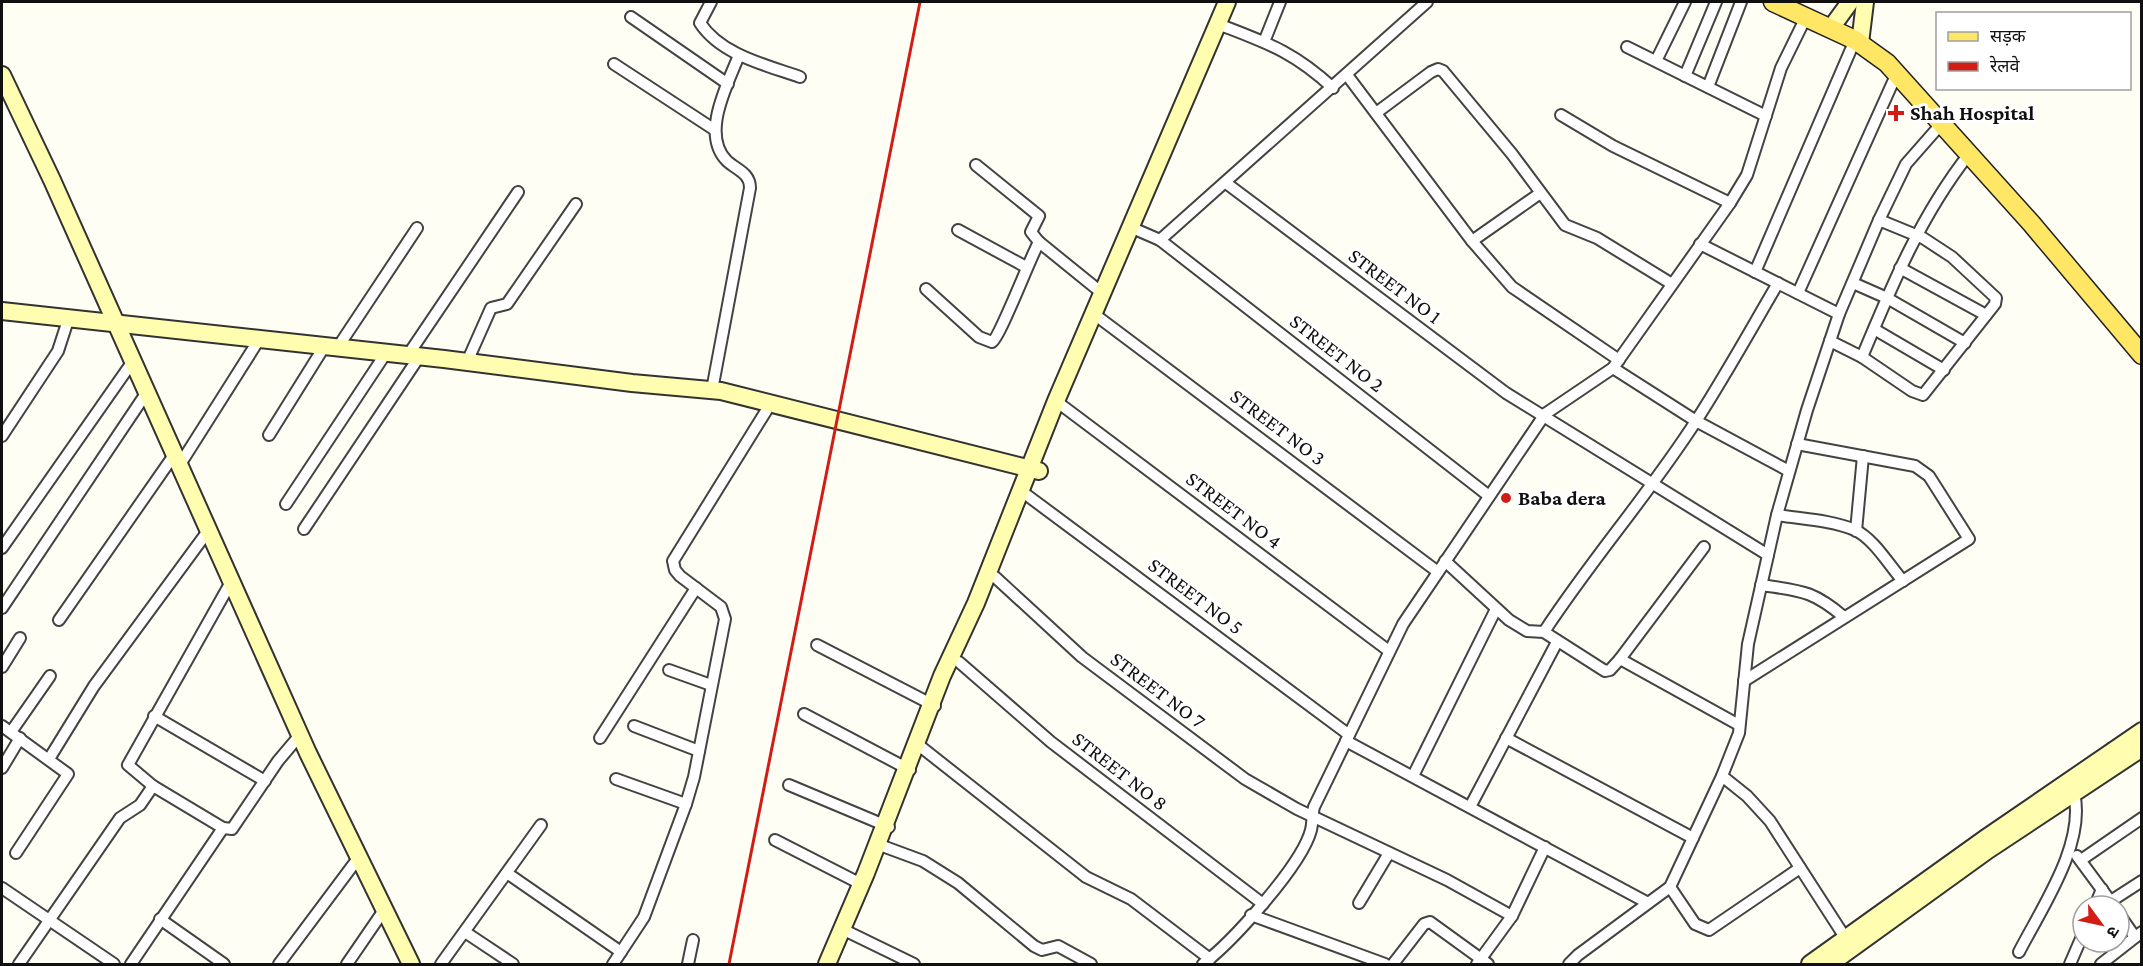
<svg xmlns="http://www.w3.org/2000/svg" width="2143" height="966" font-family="'Crimson Pro','Noto Sans Devanagari',serif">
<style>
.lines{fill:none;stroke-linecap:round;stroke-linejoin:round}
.street-casing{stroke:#434343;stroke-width:14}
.secondary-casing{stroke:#323232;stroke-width:20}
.primary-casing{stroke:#212121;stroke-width:21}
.street{stroke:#fff;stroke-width:10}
.secondary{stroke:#fffdaf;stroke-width:16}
.primary{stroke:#ffe664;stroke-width:18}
.rail{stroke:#d21d17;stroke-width:3}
.poi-dot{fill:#d21d17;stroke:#fff;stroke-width:2}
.labels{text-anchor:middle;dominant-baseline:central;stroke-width:6;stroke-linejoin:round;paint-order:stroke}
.poi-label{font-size:21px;font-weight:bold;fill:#101010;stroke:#fff;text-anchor:start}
.street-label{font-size:21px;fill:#101010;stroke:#fff}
</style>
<rect width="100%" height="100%" fill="#fffef4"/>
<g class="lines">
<!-- street casing -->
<g class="street-casing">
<g id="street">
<path d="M711,2L700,23C721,55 766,65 800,77"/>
<path d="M631,17L728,84"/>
<path d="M1218,24C1267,43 1293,51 1333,88"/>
<path d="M1264,42L1280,2"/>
<path d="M1627,47L1766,116"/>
<path d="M1656,61L1685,2"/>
<path d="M614,64L715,130"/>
<path d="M1347,75L1472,241L1512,287L1619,360"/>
<path d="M1685,76L1716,2"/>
<path d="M1708,87L1741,2"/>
<path d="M1376,113L1431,72L1438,69L1443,71L1512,154L1565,225L1597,238L1672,284"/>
<path d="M1561,115L1613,146L1730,203"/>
<path d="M976,165L1039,216L1031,232L1039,242"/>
<path d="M1226,183L1506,393L1768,555"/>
<path d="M1130,227L1160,240L1427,2"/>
<path d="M958,230L1026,267"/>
<path d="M1160,240L1489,496"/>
<path d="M1472,241L1539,194"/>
<path d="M1700,244L1839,314"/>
<path d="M1900,268L1986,315"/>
<path d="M1755,272L1855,40"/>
<path d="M1853,283L1887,298L1965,343"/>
<path d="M926,289L979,337L992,342C1000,337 1030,258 1039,242L1102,293"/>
<path d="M1798,293L1897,73"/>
<path d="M1094,314L1438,572"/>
<path d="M1874,329L1944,370"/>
<path d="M1830,341L1862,357L1912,391L1923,395L1995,304L1996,298L1952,257L1923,238L1879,220"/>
<path d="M338,347L417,228"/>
<path d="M408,355L518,192"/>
<path d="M1862,357C1892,285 1921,215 1969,154"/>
<path d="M467,362L491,308L507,304L576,204"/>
<path d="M1613,368L1696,421L1789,471"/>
<path d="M712,390L750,188C750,173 737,170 727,161C700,134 728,84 739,55"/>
<path d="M1056,401L1389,651"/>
<path d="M269,435L324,347"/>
<path d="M2,436L58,351L69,317"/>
<path d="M179,466L260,338"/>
<path d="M1020,490L1348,734"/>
<path d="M286,504L386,353"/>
<path d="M1777,515C1802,519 1831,520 1855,530C1874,539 1889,565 1903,581"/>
<path d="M304,529L419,357"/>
<path d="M1856,531L1863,456"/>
<path d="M2,548L133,361"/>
<path d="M1445,561L1509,620L1527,631L1544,632L1605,671L1610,670L1620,659L1704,547"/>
<path d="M995,577L1082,657L1245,779L1297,809L1447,880L1512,916"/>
<path d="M231,582L128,765L153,786L223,828L232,829L278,761L300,735"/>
<path d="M1761,585C1801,591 1812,590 1844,617"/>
<path d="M2,608L147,392"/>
<path d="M59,620L174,455"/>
<path d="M1544,632C1591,560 1649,494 1696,421C1725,376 1751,329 1778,283"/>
<path d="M817,645L935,706"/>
<path d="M1620,659L1739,725"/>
<path d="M959,662L1051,742L1263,904"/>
<path d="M2,667L20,638"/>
<path d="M669,670L711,685"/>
<path d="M1744,681L1969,539L1929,476L1915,466L1797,444"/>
<path d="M804,714L910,770"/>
<path d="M154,716L265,781"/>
<path d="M2,726L68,774L16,853"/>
<path d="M634,726L699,751"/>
<path d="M11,732L50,676"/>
<path d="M600,738L696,588"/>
<path d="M1506,738L1693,838"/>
<path d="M1346,741L1648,903"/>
<path d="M916,743L1086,877L1131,899L1210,959"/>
<path d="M49,759L94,686L208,531"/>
<path d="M2,768L20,738"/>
<path d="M1413,776L1496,609"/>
<path d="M1722,776L1747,796L1770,821L1848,942"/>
<path d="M616,779L686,804"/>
<path d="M789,785L889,827"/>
<path d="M1470,807L1557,642"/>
<path d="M775,840L861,884"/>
<path d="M877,844L923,861L958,883L1034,946L1042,950L1058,946L1091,964"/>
<path d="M2077,856L2114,906"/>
<path d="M2081,860L2142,818"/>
<path d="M507,873L621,952"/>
<path d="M1670,887L1695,924L1709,930L1800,868"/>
<path d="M2,888L114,964"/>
<path d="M2111,901L2142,881"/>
<path d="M1359,903L1389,853"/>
<path d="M2095,906L2102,889"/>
<path d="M2119,914L2135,937"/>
<path d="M1251,915L1385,964"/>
<path d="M160,919L224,964"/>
<path d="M842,929L914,964"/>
<path d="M465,932L513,964"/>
<path d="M2019,952C2042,907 2086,844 2074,793"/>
<path d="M19,964L120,818L140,805L153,786"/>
<path d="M131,964L223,828"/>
<path d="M279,964L359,857"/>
<path d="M347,964L384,910"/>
<path d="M441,964L541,825"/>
<path d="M613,964L644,917L686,804L694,777L725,619L721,607L680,576L675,570L673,561L771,403"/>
<path d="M688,964L693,940"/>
<path d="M1203,964C1232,942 1302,865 1311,830C1313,822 1312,814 1314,807L1403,624L1545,414L1613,368L1730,203L1747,175L1781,68L1806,17"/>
<path d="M1393,964L1424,924L1430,922L1488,964"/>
<path d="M1477,964L1512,916L1545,847"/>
<path d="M1569,964L1578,955L1670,887L1722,776L1739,733L1748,644L1777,515L1807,410L1839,314L1879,220L1906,164L1942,123"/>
<path d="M2070,964L2083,934"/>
<path d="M2101,964L2142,932"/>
</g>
</g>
<!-- secondary casing -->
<g class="secondary-casing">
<g id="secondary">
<path d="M1831,28L1850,2"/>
<path d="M1860,43L1865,2"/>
<path d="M2,75L52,180L308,753L411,964"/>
<path d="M2,311L444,359L632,383L721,391L1039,471"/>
<path d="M827,964L866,873L942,676L976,603L1056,401L1227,2"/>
<path d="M1810,964L1986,838L2142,731"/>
<path d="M1830,964L1988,850L2142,748"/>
</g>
</g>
<!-- primary casing -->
<g class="primary-casing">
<path id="primary" d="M1773,2L1855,40L1887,63L2031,223L2142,355"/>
</g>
<!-- street -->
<use href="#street" class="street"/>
<!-- secondary -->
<use href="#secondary" class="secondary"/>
<!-- primary -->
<use href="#primary" class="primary"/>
<!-- rail -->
<path class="rail" d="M729,964L920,2"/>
</g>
<!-- markers -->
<g class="poi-dot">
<path d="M1893 104h6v6h6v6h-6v6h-6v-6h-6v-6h6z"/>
<circle cx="1506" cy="498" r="6"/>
</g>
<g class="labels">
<!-- poi labels -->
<g class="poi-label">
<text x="1910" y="113">Shah Hospital</text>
<text x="1518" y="498">Baba dera</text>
</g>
<!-- street labels -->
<g class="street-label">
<text transform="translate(1395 286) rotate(37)">STREET NO 1</text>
<text transform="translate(1337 353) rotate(38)">STREET NO 2</text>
<text transform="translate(1278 427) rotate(37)">STREET NO 3</text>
<text transform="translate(1234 510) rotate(37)">STREET NO 4</text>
<text transform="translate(1196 596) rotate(37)">STREET NO 5</text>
<text transform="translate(1158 690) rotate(37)">STREET NO 7</text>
<text transform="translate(1120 771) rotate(38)">STREET NO 8</text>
</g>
</g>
<!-- border -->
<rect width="2143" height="966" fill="none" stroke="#101010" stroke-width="6"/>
<!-- legend -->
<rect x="1936" y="12" width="195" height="78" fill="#ffffff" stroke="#9f9f9f" stroke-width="1.5"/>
<rect x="1948" y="32" width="30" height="9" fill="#ffe664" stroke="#9f9f9f" stroke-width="1.5"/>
<text x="1990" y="42" font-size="18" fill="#101010">सड़क</text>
<rect x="1948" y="62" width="30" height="9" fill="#d21d17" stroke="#9f9f9f" stroke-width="1.5"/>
<text x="1990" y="72" font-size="18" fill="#101010">रेलवे</text>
<!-- north arrow -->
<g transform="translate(2101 924) rotate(123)"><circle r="28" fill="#ffffff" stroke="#9f9f9f" stroke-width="1.5"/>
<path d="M0-4.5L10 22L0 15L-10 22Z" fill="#d21d17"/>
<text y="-9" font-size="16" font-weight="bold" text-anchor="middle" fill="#101010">उ</text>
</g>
</svg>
